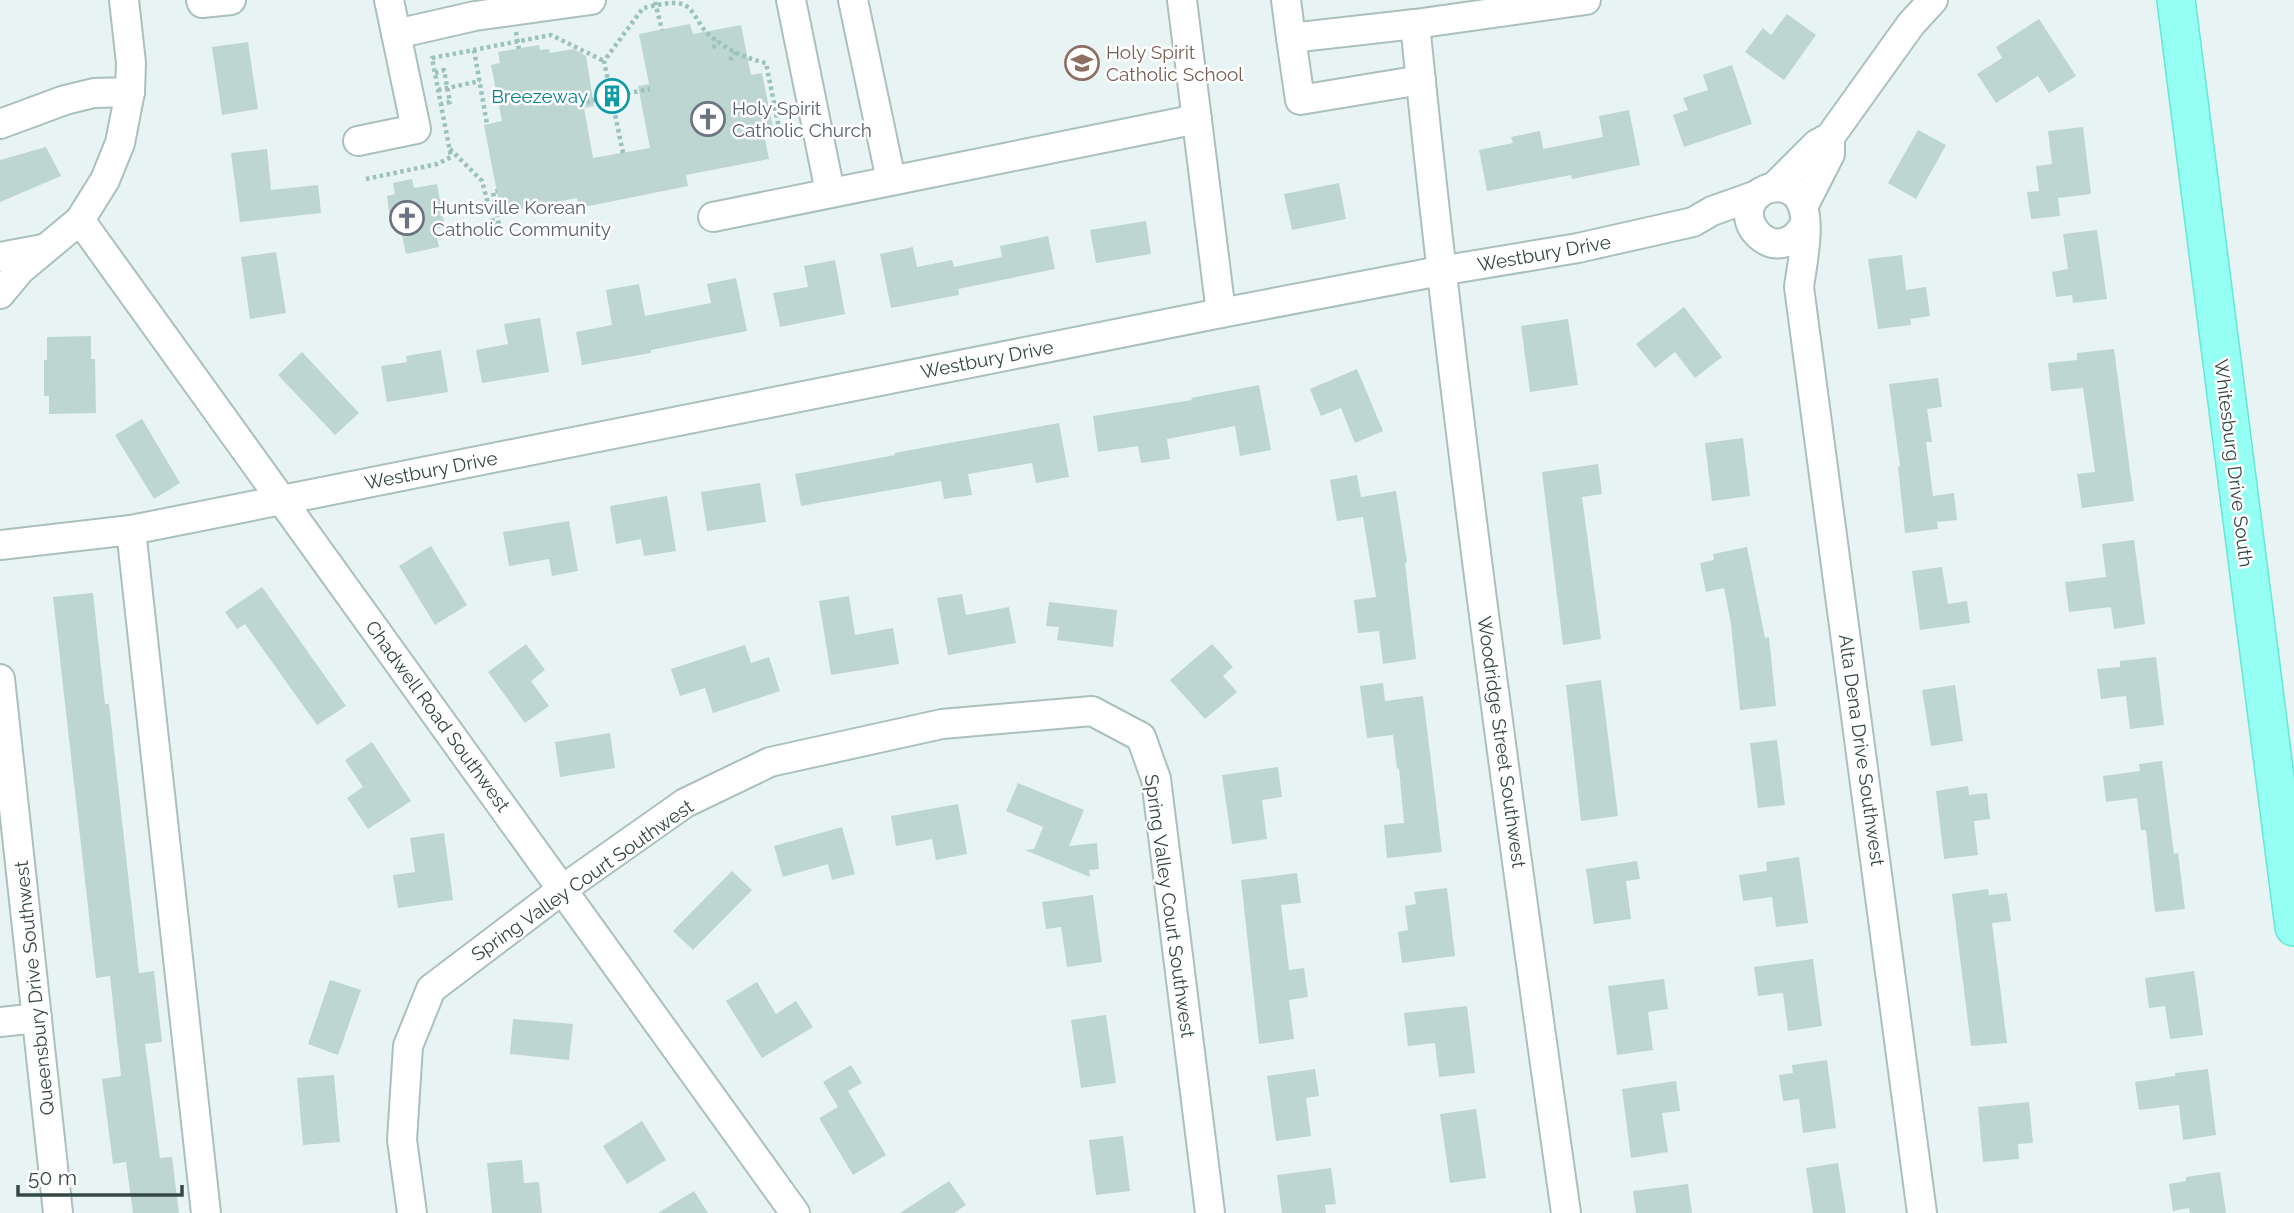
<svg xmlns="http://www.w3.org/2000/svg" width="2294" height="1213" font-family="Raleway,sans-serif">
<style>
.building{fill:#bdd6d1}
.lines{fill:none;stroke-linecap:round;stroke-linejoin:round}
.minor-casing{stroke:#aac0bc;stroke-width:32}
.major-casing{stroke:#63e7d6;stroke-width:40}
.path{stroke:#9bc2bb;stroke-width:4.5;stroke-dasharray:3.5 3.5;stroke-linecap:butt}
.minor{stroke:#fff;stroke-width:28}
.major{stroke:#96fff3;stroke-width:37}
.labels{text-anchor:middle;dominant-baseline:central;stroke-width:5;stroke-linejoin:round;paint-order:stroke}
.education-label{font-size:19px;fill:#785e54;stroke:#fff;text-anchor:start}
.culture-label{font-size:19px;fill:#0d838f;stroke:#fff;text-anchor:end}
.worship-label{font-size:19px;fill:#5b616d;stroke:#fff;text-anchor:start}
.street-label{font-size:19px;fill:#364844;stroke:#fff}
</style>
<rect width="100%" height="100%" fill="#e8f4f3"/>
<!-- building -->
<g class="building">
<path d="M1787,14L1816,35L1784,80L1745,52L1763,28L1771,35Z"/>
<path d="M2039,19L2076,76L2049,93L2038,76L1996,103L1977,74L2002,58L1996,47Z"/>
<path d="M690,24L693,34L741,25L751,75L762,73L773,127L763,129L769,159L686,175L688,186L579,208L577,198L501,213L484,125L502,121L491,65L500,63L498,52L539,45L540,50L549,49L550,53L574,49L586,56L594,106L584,108L593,158L650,148L638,86L649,84L639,34Z"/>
<path d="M248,42L258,109L222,115L212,47Z"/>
<path d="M1732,65L1752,124L1684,147L1673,115L1688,110L1683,98L1708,90L1703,75Z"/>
<path d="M1629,110L1640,165L1572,179L1571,175L1487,191L1479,150L1513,143L1511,137L1540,131L1543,149L1603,137L1599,116Z"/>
<path d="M2083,127L2091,194L2058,198L2060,216L2031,219L2027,192L2039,191L2036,166L2052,164L2048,131Z"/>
<path d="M1918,130L1946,145L1916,199L1888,183Z"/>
<path d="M46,147L61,176L0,202V160Z"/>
<path d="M267,149L271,190L318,185L321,213L240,222L231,153Z"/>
<path d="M412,179L414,188L437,184L445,227L435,229L439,247L406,254L400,226L391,228L387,196L395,194L393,183Z"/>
<path d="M1339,183L1346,219L1292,230L1284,194Z"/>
<path d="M1146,221L1151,254L1096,263L1090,230Z"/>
<path d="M2097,230L2107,299L2073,303L2072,295L2056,297L2052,272L2068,269L2063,234Z"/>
<path d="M1048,236L1055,269L958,289L959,295L891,308L880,254L913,247L917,267L952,260L954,267L1002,257L1000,246Z"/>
<path d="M276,252L286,313L250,319L241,257Z"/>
<path d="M1902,255L1906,290L1926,287L1930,316L1910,319L1911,325L1878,329L1868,259Z"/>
<path d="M835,260L845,314L780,327L773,293L808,287L804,266Z"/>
<path d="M736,278L747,331L651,350V353L582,365L576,332L612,325L606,290L639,284L645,316L711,303L707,284Z"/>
<path d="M1684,307L1722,357L1695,378L1675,352L1655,368L1636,344Z"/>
<path d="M540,318L549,372L482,383L476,350L508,344L504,324Z"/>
<path d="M1568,319L1578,385L1530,392L1521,326Z"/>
<path d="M91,336V359H95L96,413L49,414V396H44V360H47V337Z"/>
<path d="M2114,349L2134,501L2082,508L2077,474L2095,472L2083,388L2051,391L2048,363L2077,360V353Z"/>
<path d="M441,350L448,392L387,402L381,366L407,362L406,356Z"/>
<path d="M302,352L359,413L335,435L278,375Z"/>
<path d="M1357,369L1383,431L1355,443L1341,408L1321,416L1310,389Z"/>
<path d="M1938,378L1942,407L1927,409L1932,442H1926L1933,496L1954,493L1957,520L1937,522L1938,529L1905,533L1898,467L1900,466L1889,384Z"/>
<path d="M1259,385L1271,450L1240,456L1235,426L1167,439L1170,459L1141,463L1138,446L1098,452L1093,416L1192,400L1191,398Z"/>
<path d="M142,419L180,483L154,499L115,435Z"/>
<path d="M1059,423L1069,477L1036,483L1032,463L968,474L972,495L944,499L941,481L801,506L795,474L895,455L894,453Z"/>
<path d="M1743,438L1750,496L1712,501L1705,443Z"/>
<path d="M1598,464L1602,494L1582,497L1601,639L1563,645L1542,472Z"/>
<path d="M1357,475L1361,497L1396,491L1407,562L1405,563L1416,659L1383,664L1379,631L1358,633L1354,600L1376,597L1363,517L1337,521L1330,480Z"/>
<path d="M760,483L766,522L707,531L701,492Z"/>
<path d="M667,496L676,551L644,556L641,539L616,544L610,506Z"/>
<path d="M569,521L578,571L552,576L549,559L509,566L503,532Z"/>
<path d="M2134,540L2145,624L2114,629L2111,607L2069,612L2065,582L2106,577L2102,544Z"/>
<path d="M431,546L467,605L435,625L399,566Z"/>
<path d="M1747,547L1765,638L1769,637L1776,706L1740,710L1731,624L1724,588L1706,592L1700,563L1714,560L1713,554Z"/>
<path d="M1942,567L1948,604L1967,601L1970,623L1920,630L1912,571Z"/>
<path d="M262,587L346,706L317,725L245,624L237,629L225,612Z"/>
<path d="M93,593L105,704H109L139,973L154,971L162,1042L145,1044L160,1158L172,1157L179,1213H133L126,1162L113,1164L102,1079L121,1076L110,976L96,978L53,597Z"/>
<path d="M962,594L966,615L1009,607L1016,643L948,655L937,598Z"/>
<path d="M849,596L855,635L893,628L899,664L831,675L819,601Z"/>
<path d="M1049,602L1117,610L1113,647L1057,640L1059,627L1046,626Z"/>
<path d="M526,644L545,670L531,681L549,706L525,723L488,672Z"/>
<path d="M1212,644L1233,667L1223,676L1237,692L1205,719L1170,680Z"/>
<path d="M745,645L751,663L769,657L780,691L713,713L705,688L680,696L671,669Z"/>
<path d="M2156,657L2164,725L2130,729L2126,696L2101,699L2097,669L2120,667V661Z"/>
<path d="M1601,680L1618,816L1581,821L1566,685Z"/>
<path d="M1383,683L1385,701L1423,696L1442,852L1387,858L1384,825L1404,823L1399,768L1397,769L1393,735L1367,738L1360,686Z"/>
<path d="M1955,685L1963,741L1931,746L1922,690Z"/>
<path d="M610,733L615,768L560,777L555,742Z"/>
<path d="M1777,740L1785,805L1758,808L1750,743Z"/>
<path d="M372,742L411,801L368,829L347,798L363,787L345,760Z"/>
<path d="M2162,761L2174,854L2178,853L2185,909L2155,912L2146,830H2141L2137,798L2106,802L2103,776L2140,771L2139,764Z"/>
<path d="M1278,767L1282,797L1262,800L1267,839L1232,844L1222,775Z"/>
<path d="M1018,783L1084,810L1069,846L1097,843L1099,869L1089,870L1090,877L1025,850L1034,849L1043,827L1006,811Z"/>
<path d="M1968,786L1969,795L1987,793L1990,819L1974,821L1978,855L1944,859L1936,791Z"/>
<path d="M958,804L967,854L936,860L932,839L896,846L891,816Z"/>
<path d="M842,827L855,874L832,880L828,864L783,877L774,846Z"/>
<path d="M444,833L453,900L398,908L393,875L415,872L410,838Z"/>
<path d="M1799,857L1808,923L1776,927L1772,897L1743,901L1739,875L1767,871L1766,862Z"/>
<path d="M1637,861L1640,879L1626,881L1631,919L1594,924L1586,869Z"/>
<path d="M732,871L752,890L693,950L673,931Z"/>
<path d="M1297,873L1301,903L1281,905L1289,970L1304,968L1308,997L1289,1000L1294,1039L1259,1044L1241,880Z"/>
<path d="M1447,888L1455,956L1402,963L1398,932L1408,930L1405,906L1416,904L1414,892Z"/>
<path d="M1988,889L1989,895L2007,893L2011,921L1992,923L2007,1043L1971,1046L1952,894Z"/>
<path d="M1093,895L1102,962L1067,967L1061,927L1046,929L1042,902Z"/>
<path d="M1813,959L1822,1026L1788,1031L1783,993L1758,996L1754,967Z"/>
<path d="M2194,971L2203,1035L2170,1039L2165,1006L2149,1008L2145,978Z"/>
<path d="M1664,979L1668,1009L1648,1012L1653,1050L1617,1055L1608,986Z"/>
<path d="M330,980L361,990L338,1055L308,1044Z"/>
<path d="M757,982L776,1014L796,1001L813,1027L762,1058L726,1001Z"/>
<path d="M1467,1006L1475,1073L1439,1077L1435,1043L1408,1046L1404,1013Z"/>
<path d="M1106,1015L1116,1083L1081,1088L1071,1020Z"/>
<path d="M513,1019L573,1024L569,1060L510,1054Z"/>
<path d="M1827,1060L1836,1128L1803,1133L1799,1099L1783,1101L1779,1075L1793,1073L1792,1065Z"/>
<path d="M851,1065L862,1083L848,1091L886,1155L853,1175L819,1118L838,1107L823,1082Z"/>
<path d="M1315,1069L1319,1096L1306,1098L1311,1136L1276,1141L1267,1076Z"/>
<path d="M2208,1069L2216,1135L2183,1140L2179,1105L2139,1110L2135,1082L2175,1076V1073Z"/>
<path d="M334,1075L340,1142L303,1145L297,1078Z"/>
<path d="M1676,1081L1680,1111L1662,1113L1668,1152L1631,1158L1622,1089Z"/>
<path d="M2029,1102L2033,1143L2018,1144L2019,1159L1983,1162L1978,1107Z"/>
<path d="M1476,1109L1486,1178L1450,1183L1440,1114Z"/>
<path d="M642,1121L666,1160L627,1184L603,1146Z"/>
<path d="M1123,1136L1130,1191L1096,1195L1089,1140Z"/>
<path d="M522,1160L524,1183L539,1182L542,1213H492L487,1163Z"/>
<path d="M1838,1163L1846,1213H1813L1806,1168Z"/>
<path d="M1331,1168L1336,1204L1325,1205L1326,1213H1282L1277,1175Z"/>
<path d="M2220,1172L2226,1213H2190L2189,1208L2173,1211L2169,1184L2186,1181V1177Z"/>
<path d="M949,1181L966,1205L954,1213H900Z"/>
<path d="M1688,1184L1692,1213H1636L1633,1191Z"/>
<path d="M694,1191L708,1213H658Z"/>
</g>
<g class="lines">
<!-- minor casing -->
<g class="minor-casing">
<g id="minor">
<path d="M201,0L202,3L231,0"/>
<path d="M791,0L830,192"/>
<path d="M853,0L891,180"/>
<path d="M1182,0L1221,313"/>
<path d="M1286,0L1291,38L1415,24L1586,0"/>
<path d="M1415,24C1455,421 1510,817 1566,1213"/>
<path d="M396,34L475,16L591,0"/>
<path d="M1291,38L1300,100L1421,80"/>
<path d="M0,124L65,100L94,93L130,92"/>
<path d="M358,141L416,129L389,0"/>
<path d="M1774,187L1817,144L1830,137L1911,24L1933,0"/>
<path d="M1804,205L1830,154V137"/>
<path d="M713,217L1197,119"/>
<path d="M80,220L795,1213"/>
<path d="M1805,224C1778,273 1725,217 1761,192C1769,187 1778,186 1787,189C1818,199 1802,262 1799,287L1922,1213"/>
<path d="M0,257L43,249"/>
<path d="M0,294L20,270L80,220L105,180L120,143L130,92L131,63L124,0"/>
<path d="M131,530L1221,313L1440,271L1578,248L1693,222L1712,211L1757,195"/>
<path d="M0,545L131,530L206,1213"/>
<path d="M0,679L58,1213"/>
<path d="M0,1022L37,1018"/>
<path d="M412,1213L402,1140L408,1046L431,989L563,889L685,803L770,762L942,724L1092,711L1141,737L1156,779L1210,1213"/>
</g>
</g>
<!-- major casing -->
<g class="major-casing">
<path id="major" d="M2176,0L2294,927"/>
</g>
<!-- path -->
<g class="path">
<path d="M655,2L662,30"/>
<path d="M516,32L519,49"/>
<path d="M713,48L718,41"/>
<path d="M474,50L487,124"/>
<path d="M730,60L735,52"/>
<path d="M435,73L444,70L450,102L441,104"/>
<path d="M438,90L480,81"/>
<path d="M579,103L650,89"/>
<path d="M764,132L794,125"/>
<path d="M450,149L482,181L494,226L499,225L493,192L497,191"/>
<path d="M623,153L604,61L643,8C654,6 670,1 682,4C693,7 698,24 707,33C724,48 744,58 766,63L779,128"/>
<path d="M366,179L437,164L451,157L432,58L551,35L604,61"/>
</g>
<!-- minor -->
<use href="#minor" class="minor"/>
<!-- major -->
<use href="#major" class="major"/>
</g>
<!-- icons -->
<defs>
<g id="school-ring" transform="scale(1.75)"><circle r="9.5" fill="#fff" stroke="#8d6e63" stroke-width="1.5"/><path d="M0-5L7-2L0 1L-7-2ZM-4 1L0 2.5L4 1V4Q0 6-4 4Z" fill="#8d6e63"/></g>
<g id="building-ring" transform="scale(1.75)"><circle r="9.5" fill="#fff" stroke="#0f9aa8" stroke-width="1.5"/><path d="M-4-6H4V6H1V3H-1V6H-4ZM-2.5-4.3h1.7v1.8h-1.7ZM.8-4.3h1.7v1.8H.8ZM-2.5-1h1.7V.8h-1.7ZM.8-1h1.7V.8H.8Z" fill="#0f9aa8"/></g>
<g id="church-ring" transform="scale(1.75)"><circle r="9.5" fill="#fff" stroke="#6b7280" stroke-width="1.5"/><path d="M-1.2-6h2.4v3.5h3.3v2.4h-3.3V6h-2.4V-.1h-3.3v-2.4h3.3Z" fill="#6b7280"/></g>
</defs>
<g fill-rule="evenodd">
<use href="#school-ring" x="1082" y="63"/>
<use href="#building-ring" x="612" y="96"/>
<use href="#church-ring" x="708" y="119"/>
<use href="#church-ring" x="407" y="218"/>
</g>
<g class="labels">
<!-- education labels -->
<g class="education-label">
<text x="1106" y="52">Holy Spirit<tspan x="1106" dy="22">Catholic School</tspan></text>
</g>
<!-- culture labels -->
<g class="culture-label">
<text x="588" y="96">Breezeway</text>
</g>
<!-- worship labels -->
<g class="worship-label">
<text x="732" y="108">Holy Spirit<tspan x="732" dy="22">Catholic Church</tspan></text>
<text x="432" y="207">Huntsville Korean<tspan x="432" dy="22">Catholic Community</tspan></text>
</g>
<!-- street labels -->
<g class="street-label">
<text transform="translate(1544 253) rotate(-10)">Westbury Drive</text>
<text transform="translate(987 359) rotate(-11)">Westbury Drive</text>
<text transform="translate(2234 463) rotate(83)">Whitesburg Drive South</text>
<text transform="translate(431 470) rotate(-11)">Westbury Drive</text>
<text transform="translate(438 716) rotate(54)">Chadwell Road Southwest</text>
<text transform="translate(1502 742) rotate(82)">Woodridge Street Southwest</text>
<text transform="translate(1862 750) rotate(82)">Alta Dena Drive Southwest</text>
<text transform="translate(582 880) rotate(-35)">Spring Valley Court Southwest</text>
<text transform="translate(1170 906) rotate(82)">Spring Valley Court Southwest</text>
<text transform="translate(34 988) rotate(-96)">Queensbury Drive Southwest</text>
</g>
</g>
<!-- scale -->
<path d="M18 1185v10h164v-10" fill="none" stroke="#364844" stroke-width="3.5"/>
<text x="28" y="1185" font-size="21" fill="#364844" stroke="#ffffff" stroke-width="5" paint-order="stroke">50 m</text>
</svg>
